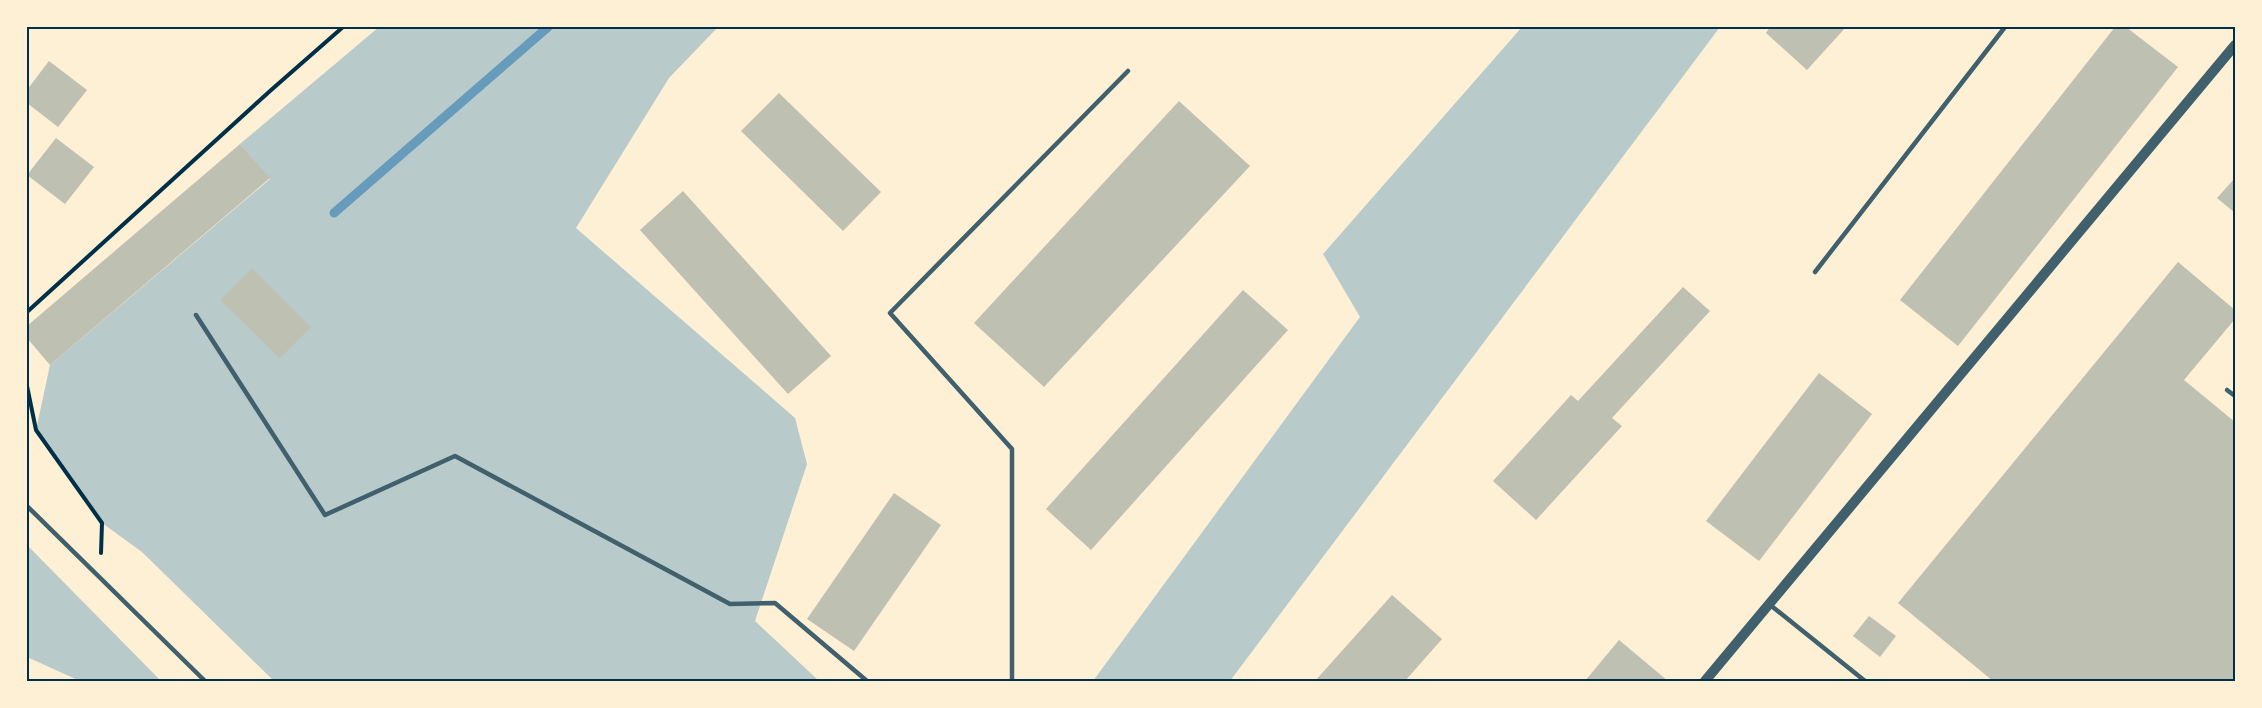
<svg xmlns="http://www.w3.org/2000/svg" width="2262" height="708" font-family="Helvetica,sans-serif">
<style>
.green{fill:#b9caca}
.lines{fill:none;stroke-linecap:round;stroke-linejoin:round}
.stream{stroke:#669bbc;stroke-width:9}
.building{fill:#bec0b2}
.path{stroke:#003049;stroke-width:4}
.service{stroke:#3f606c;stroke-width:4.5}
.tertiary{stroke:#3f606c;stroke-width:10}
.neatline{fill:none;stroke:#003049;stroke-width:2}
</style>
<rect width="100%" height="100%" fill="#fdf0d5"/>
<!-- green -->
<g class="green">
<path d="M379,27H718L669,78L576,228L795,418L807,464L755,621L819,681H274L142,552L102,523L36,430L50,365L270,179L240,144Z"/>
<path d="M1522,27H1720L1230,681H1093L1360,317L1323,254Z"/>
<path d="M27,545L161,681H80L27,657Z"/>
</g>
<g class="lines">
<!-- stream -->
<path class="stream" d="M334,213L548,27"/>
</g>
<!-- building -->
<g class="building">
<path d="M1770,27H1846L1807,70L1766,33Z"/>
<path d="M2115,27H2126L2178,67L1958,346L1900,300Z"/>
<path d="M49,61L87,90L58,127L27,103V90Z"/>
<path d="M779,93L881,192L843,231L741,131Z"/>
<path d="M1179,101L1250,166L1044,387L974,323Z"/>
<path d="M56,138L94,167L65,204L27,175Z"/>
<path d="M240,144L270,178L50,365L27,338V326Z"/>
<path d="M2235,178V213L2217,198Z"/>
<path d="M683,191L831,356L788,394L640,230Z"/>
<path d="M2178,262L2235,310V319L2184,380L2235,422V681H1993L1898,603Z"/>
<path d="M252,268L311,327L280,358L220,300Z"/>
<path d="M1683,287L1710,311L1612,418L1622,426L1536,520L1493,481L1571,395L1578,401Z"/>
<path d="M1243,290L1288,330L1091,550L1046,509Z"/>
<path d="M1819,373L1872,414L1759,561L1706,521Z"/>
<path d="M894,493L941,525L854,651L807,619Z"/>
<path d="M1392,595L1442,639L1405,681H1315Z"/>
<path d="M1869,616L1896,636L1880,657L1853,636Z"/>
<path d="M1619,640L1668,681H1585Z"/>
</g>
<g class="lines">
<!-- path -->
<g class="path">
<path d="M27,312L270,91L343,27"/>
<path d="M27,386L36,430L102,523L101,553"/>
</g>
<!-- service -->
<g class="service">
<path d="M1815,272L2005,27"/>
<path d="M196,315L325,515L455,456L730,604L775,603L867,681"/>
<path d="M2227,390L2235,396"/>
<path d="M27,506L205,681"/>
<path d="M1769,604L1865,681"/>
<path d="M1012,681V449L890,313L1128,71"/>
</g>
<!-- tertiary -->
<path class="tertiary" d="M1705,681L2235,45"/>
</g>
<!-- border -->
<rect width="2262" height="708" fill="none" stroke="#fdf0d5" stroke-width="57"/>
<rect x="28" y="28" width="2206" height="652" class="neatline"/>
</svg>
